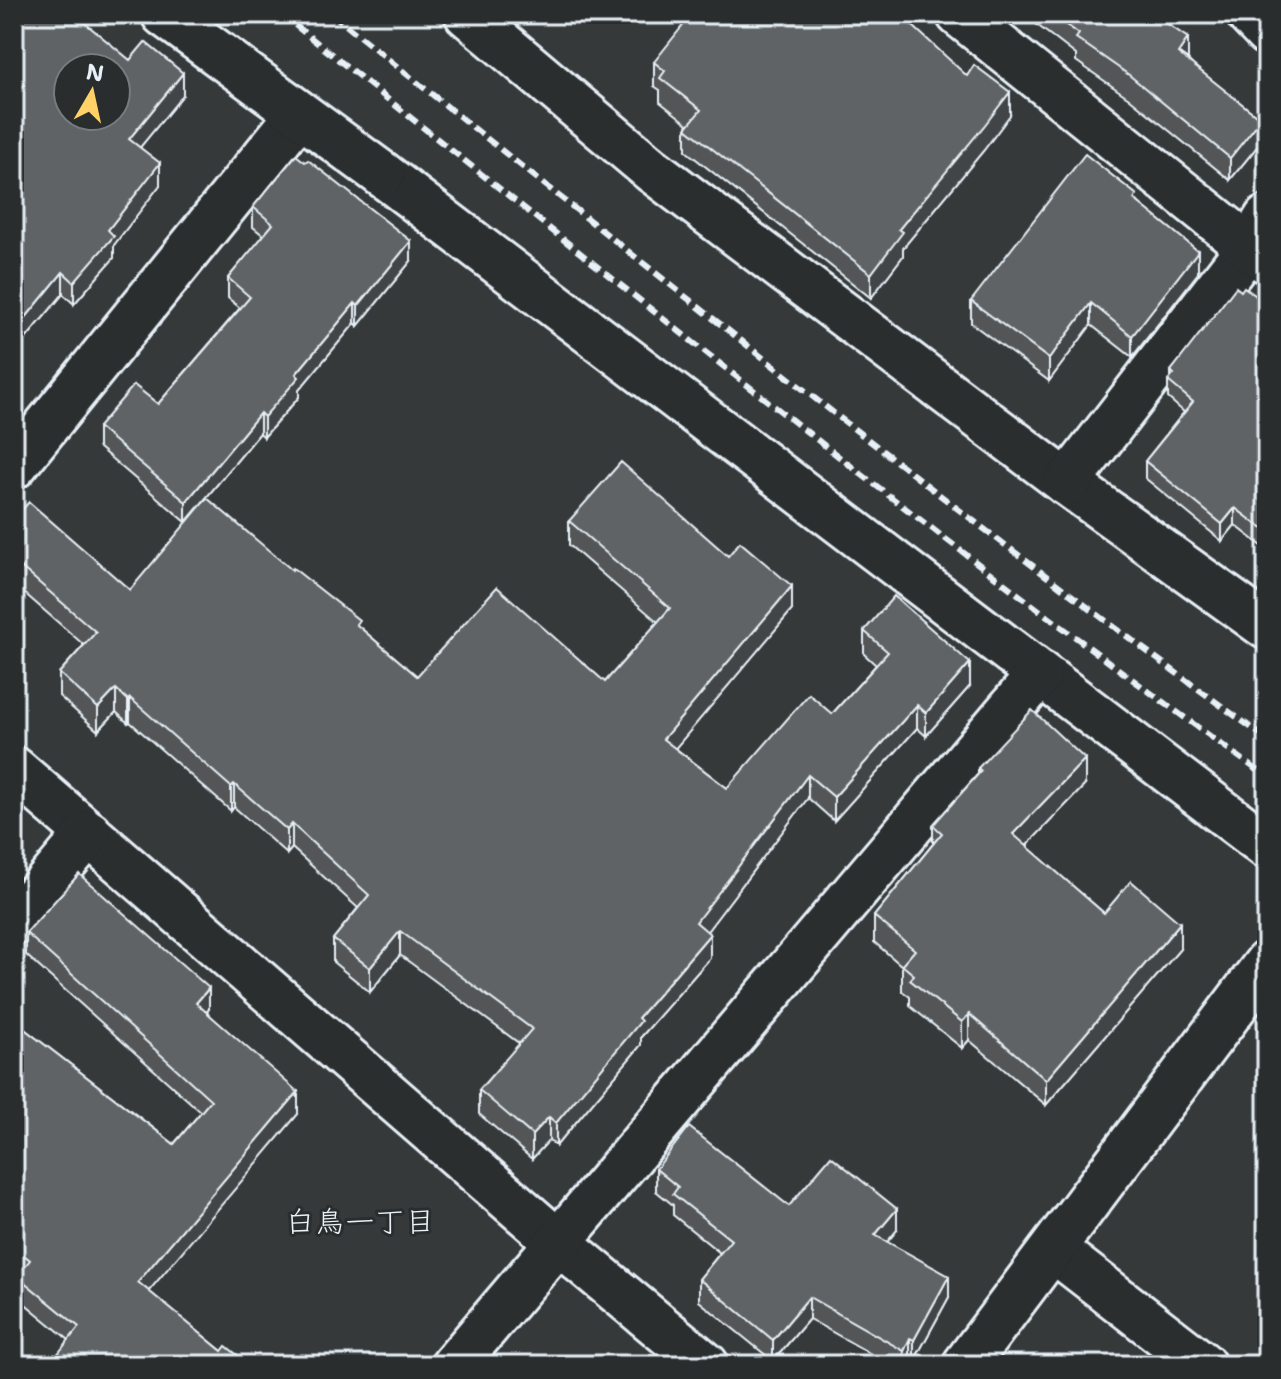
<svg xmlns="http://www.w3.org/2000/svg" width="1281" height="1379" font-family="'Shantell Sans','Klee One',sans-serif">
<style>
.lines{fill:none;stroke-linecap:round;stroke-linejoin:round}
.street-casing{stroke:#e8f1f8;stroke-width:50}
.secondary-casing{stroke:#e8f1f8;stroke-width:50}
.street{stroke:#2a2d2e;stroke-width:44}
.secondary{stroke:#2a2d2e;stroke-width:44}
.rail{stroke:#e8f1f8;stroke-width:6;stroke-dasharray:12 6;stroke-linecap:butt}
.wall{fill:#525557;stroke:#e8f1f8;stroke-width:2}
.shaded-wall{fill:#424547;stroke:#e8f1f8;stroke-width:2}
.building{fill:#5f6365;stroke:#e8f1f8;stroke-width:2;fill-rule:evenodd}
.labels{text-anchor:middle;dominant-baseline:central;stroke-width:6;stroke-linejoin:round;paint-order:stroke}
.neighbourhood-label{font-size:30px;fill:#e8f1f8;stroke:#2a2d2e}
</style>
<rect width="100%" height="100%" fill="#35393a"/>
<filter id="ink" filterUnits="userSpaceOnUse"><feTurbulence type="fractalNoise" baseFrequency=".0125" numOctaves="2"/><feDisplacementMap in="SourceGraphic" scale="16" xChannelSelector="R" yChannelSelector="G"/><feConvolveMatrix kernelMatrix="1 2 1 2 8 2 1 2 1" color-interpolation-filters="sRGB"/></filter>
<g filter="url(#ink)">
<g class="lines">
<!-- street casing -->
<g class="street-casing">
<g id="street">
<path d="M467,14L652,170L1067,483L1267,627"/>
<path d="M1249,14L1267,33"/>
<path d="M382,174L1267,846"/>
<path d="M14,466L299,114"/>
<path d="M1067,483L1249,247L1267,218"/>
<path d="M14,769L558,1242L706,1365"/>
<path d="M14,922L89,833"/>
<path d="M1053,1249L1203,1365"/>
<path d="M454,1365L1039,675"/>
<path d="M965,1365L1267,963"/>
</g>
</g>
<!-- secondary casing -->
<g class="secondary-casing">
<g id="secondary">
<path d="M164,14L382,174"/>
<path d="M959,14L1267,261"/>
</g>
</g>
<!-- street -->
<use href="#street" class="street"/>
<!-- secondary -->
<use href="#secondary" class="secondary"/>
<!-- rail -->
<g class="rail">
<path d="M281,14C606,273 929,536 1267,777"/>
<path d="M332,14C639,261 947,508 1267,739"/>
</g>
</g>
<!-- wall -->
<g class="wall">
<path d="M14,14L130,60L183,95L140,147L160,185L114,245V258L74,304L63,294L14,353Z"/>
<path d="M1023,14H1153L1188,60L1261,142L1230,180L1129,98L1076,61V55Z"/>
<path d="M654,62L1010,115L984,150L903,248V256L871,298L686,151V128L688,124L660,102V90L654,86Z"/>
<path d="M1137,201L1198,273L1132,357L1091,325L1049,381L971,323V301Z"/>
<path d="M253,207L411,261L358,326L355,323L299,390V397L264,437L260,433L186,522L98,447V427L158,404L240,308L228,298V278L264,236L253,227Z"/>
<path d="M1241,291L1267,304V550L1235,525L1222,541L1145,478V461L1184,412L1168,398V381L1171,377V371Z"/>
<path d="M14,519L130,590L359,627L417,676L605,682L658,622L569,545V521L728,556L792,610L675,748L727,788L832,714L876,665L864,654V631L970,686L926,736L917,728L834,821L808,798L707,931L710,958L641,1037V1045L556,1146L549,1140L532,1159L479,1114V1090L520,1044L400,955L370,992L333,962V939L358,908L292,848L287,854L234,807L231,811L130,722L128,723L116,712L98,731L59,696V673L84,645L14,584Z"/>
<path d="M978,768L1085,785L1026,846L1104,913L1180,949L1046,1105L969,1040L962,1048L910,1006V997L902,991V966L874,942V916L933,844V825L978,774Z"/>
<path d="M26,933L209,1009L207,1012L298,1114L148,1291L222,1351L250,1365L69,1340L17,1297V1276L19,1273L14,1269V1021L174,1144L201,1112L26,955Z"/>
<path d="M656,1169L789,1206L897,1230L887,1242L949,1297L914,1361L910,1360L908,1365H891L809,1319L773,1361L699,1301V1279L720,1253L673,1215V1205L656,1191Z"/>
</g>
<!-- shaded-wall -->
<g class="shaded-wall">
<path d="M1188,38V60L1178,53Z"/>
<path d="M183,73V95L129,161V139Z"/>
<path d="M1010,92V115L984,150L903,248V256L871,298V274L899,229Z"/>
<path d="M1261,119V142L1230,180V158Z"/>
<path d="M160,163V185L114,245V258L74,304V282L108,230Z"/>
<path d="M411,241V261L358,326V306Z"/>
<path d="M1198,251V273L1132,357V336Z"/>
<path d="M63,272V294L14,353V332Z"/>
<path d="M355,303V323L299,390V397L264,437V417L296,374Z"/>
<path d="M1091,303V325L1049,381V359Z"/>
<path d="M21,374V395L14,403V381Z"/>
<path d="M260,413V433L186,522V502Z"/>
<path d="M1235,508V525L1222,541V524Z"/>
<path d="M792,586V610L663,763V739Z"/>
<path d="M970,663V686L926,736V713Z"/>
<path d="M116,689V712L98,731V708Z"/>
<path d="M130,698V722L128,723V700Z"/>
<path d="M917,705V728L834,821V797Z"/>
<path d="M1085,759V785L1013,860V834Z"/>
<path d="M808,775V798L696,946V922Z"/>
<path d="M234,784V807L231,811V787Z"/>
<path d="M292,824V848L287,854V830Z"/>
<path d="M1180,923V949L1046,1105V1080Z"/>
<path d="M400,931V955L370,992V968Z"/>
<path d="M710,934V958L641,1037V1045L556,1146V1123L638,1018Z"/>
<path d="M209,988V1009L196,1024V1003Z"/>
<path d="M969,1014V1040L962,1048V1022Z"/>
<path d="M298,1092V1114L138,1304V1282Z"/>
<path d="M549,1117V1140L532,1159V1135Z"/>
<path d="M897,1209V1230L875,1257V1235Z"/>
<path d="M949,1276V1297L914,1361V1340Z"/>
<path d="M809,1297V1319L773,1361V1340Z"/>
<path d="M910,1338V1360L908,1365H904V1351Z"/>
</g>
<!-- building -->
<g class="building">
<path d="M14,14H74L130,60L145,42L183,73L129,139L160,163L108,230L114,236L74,282L63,272L14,332ZM68,68H116V116H68Z"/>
<path d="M692,14H900L967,76L974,65L1010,92L984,126L899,229L903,232L871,274L686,128L701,110L660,78L665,71L654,62Z"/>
<path d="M1052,14H1153L1188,38L1178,53L1261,119L1230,158L1129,75L1076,38L1079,34Z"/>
<path d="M1085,154L1137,195L1134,199L1198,251L1132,336L1091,303L1049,359L971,301Z"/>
<path d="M296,155L305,162L308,160L411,241L358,306L355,303L296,374L299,377L264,417L260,413L186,502L98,427L134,385L158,404L250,297L228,278L273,224L253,207Z"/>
<path d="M1236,287L1241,291L1244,287L1267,304V532L1235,508L1222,524L1145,461L1193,402L1168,381L1174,374L1171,371Z"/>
<path d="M14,368L21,374L14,381Z"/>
<path d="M621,462L728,556L740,542L792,586L663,739L727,788L809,694L832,714L888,652L864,631L894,596L970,663L926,713L917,705L834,797L808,775L696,922L710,934L638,1018L641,1021L556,1123L549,1117L532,1135L479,1090L532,1029L400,931L370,968L333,939L369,895L292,824L287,830L234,784L231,787L130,698L128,700L116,689L98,708L59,673L96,632L14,561V519L29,502L130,590L207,498L292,570L293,568L359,620L356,624L417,676L497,587L605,682L670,608L569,521Z"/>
<path d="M1032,710L1085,759L1013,834L1104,913L1131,881L1180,923L1046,1080L969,1014L962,1022L910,980L914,975L902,965L915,950L874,916L942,833L933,825L981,771L978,768Z"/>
<path d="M79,874L209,988L196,1003L298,1092L138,1282L222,1351L226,1346L250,1365H49L79,1327L17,1276L30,1260L14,1247V1021L174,1144L211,1100L26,933Z"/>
<path d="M689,1127L789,1206L831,1156L897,1209L875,1235L949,1276L914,1340L910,1338L904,1351L809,1297L773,1340L699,1279L731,1240L673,1194L678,1187L656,1169Z"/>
</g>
</g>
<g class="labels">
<!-- neighbourhood labels -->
<g class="neighbourhood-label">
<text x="360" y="1221">白鳥一丁目</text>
</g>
</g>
<!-- margin -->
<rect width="1281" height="1379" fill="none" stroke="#2a2d2e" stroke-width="48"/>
<rect x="24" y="24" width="1233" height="1331" fill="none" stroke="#e8f1f8" stroke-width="3" filter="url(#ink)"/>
<!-- north arrow -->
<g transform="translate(92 92) rotate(9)"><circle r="38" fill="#2a2d2e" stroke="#767b7f" stroke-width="2"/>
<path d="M0-6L14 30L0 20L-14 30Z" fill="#ffd166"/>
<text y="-12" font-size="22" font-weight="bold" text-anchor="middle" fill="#e8f1f8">N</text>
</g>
</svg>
